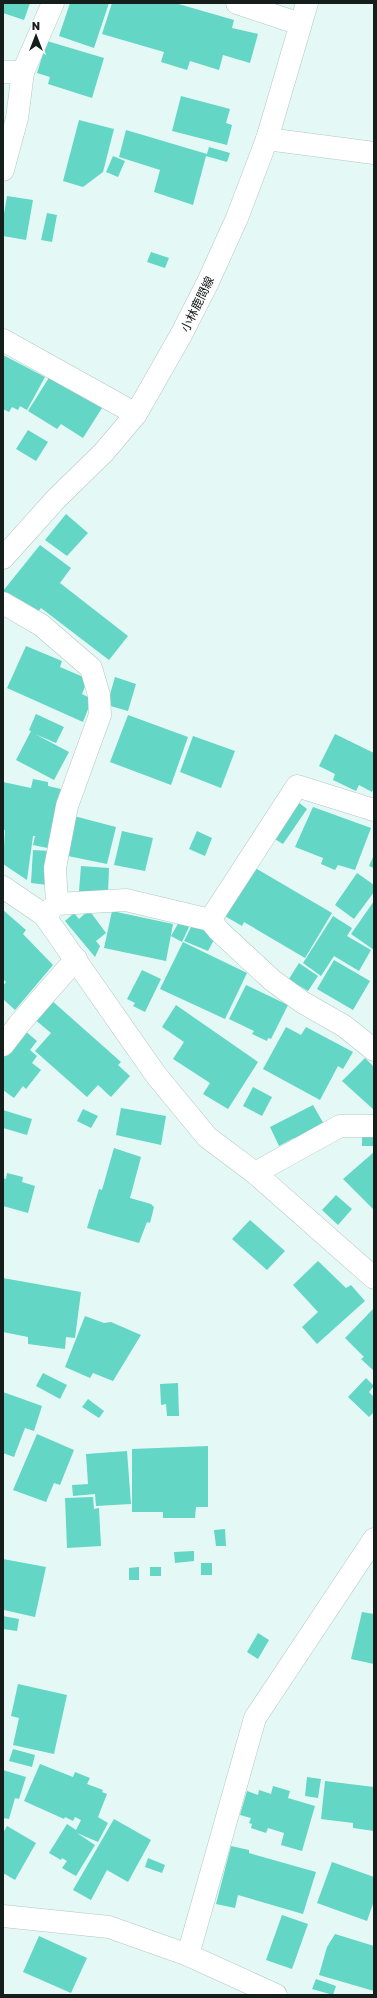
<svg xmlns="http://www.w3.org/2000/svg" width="377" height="1998" font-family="'Golos Text','Noto Sans JP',sans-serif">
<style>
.building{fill:#63d6c5}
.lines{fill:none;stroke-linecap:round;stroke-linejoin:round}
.minor-casing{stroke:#b3c7c3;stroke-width:23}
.secondary-casing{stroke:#b3c7c3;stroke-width:23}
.minor{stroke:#fff;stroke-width:22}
.secondary{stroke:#fff;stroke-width:22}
.labels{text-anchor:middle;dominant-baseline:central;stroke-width:3;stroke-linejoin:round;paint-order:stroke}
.street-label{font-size:12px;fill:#161e1c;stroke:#fff}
</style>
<rect width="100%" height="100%" fill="#e4f9f5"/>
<!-- building -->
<g class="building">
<path d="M3,3H30L24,20L3,13Z"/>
<path d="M70,3H109L94,48L59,36Z"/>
<path d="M112,3H175L234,20L232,28L258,34L250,63L223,55L219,70L190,61L187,70L161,62L164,52L102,34Z"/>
<path d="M47,41L104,58L92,98L48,84L50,77L37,73Z"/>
<path d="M181,96L230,109L226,123L232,125L227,145L172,131Z"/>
<path d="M79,120L114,129L103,172L83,187L63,181Z"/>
<path d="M126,130L207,154L209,147L230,153L227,162L206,156L193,205L154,192L160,170L119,157Z"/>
<path d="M113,156L125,161L118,177L106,172Z"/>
<path d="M7,196L33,200L26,240L3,236V220Z"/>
<path d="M47,213L57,215L52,242L41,240Z"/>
<path d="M151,252L169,258L165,268L147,262Z"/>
<path d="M3,355L45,377L27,410L20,406L18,410L12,407L9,412L3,409Z"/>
<path d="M50,376L102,408L83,438L61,424L57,429L28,411Z"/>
<path d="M28,430L48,442L36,461L16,449Z"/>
<path d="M66,514L88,533L67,556L45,540Z"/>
<path d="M40,545L71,568L60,583L128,636L109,660L41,608L35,616L3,591Z"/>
<path d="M26,646L62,661L60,667L88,679L82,694L92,699L83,722L7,688Z"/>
<path d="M115,677L136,684L128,711L107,705Z"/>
<path d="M36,714L64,727L56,743L35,734L69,752L54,780L16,760L31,731L29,730Z"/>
<path d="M128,715L188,737L171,785L110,762Z"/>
<path d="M335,734L374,753V788L372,792L359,785L356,791L333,780L335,774L319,766Z"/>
<path d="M193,736L235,751L221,788L180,772Z"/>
<path d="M33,779L48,782V786L61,789L52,849L33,845L35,836H33L27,880L3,864L5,830H3V782L31,788Z"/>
<path d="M298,802L307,809L283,844L273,838Z"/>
<path d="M313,807L371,828L355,870L338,865L335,870L321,864L323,858L295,847Z"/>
<path d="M70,815L116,827L107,864L63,855Z"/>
<path d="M122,831L153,838L145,871L114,865Z"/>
<path d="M197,831L212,838L205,856L189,849Z"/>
<path d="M33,850L50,851L48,885L31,883Z"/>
<path d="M374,855V868L369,866Z"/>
<path d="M81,866L109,868L108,893L79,891Z"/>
<path d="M252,866L332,913L305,958L244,922L242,926L223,915Z"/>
<path d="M357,873L374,885V892L354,919L335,905Z"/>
<path d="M374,901V950L351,934Z"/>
<path d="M3,910L26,930L23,934L53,965L15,1010L3,999V986L6,982L3,979Z"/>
<path d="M89,910L106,933L96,941L100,946L95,957L65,921L74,913L79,919Z"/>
<path d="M112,911L173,924L166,961L104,948Z"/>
<path d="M333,916L352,928L347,936L371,950L359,971L334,956L321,976L303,963Z"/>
<path d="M179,922L189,927L182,942L171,936Z"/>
<path d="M192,925L216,936L208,951L184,941Z"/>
<path d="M183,942L247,973L225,1019L160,989Z"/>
<path d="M334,960L370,981L353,1010L317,989Z"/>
<path d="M299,963L318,976L308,991L298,985L296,988L287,982Z"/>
<path d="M142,970L161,979L145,1012L133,1006L135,1003L127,999Z"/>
<path d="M246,985L288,1005L271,1039L268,1038L267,1041L252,1034L254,1031L229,1019Z"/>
<path d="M50,999L121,1062L118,1065L130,1076L111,1097L98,1085L87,1097L35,1051L51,1033L33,1018Z"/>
<path d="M176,1005L258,1062L228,1109L203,1094L210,1083L173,1059L184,1042L162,1027Z"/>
<path d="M286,1027L301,1035L306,1027L353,1052L343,1069L338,1066L320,1100L263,1069Z"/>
<path d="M24,1030L37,1041L30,1050L37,1056L32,1063L41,1070L26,1089L23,1086L14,1098L3,1090V1058Z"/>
<path d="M365,1058L374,1067V1110L342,1081Z"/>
<path d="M253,1087L272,1097L262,1116L243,1106Z"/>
<path d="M313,1105L325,1126L296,1142L294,1138L279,1146L270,1127Z"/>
<path d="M121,1108L166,1116L161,1145L116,1135Z"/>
<path d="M83,1109L98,1116L91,1128L77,1121Z"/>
<path d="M3,1110L32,1119L27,1135L3,1128Z"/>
<rect x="362" y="1134" width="12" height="12"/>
<path d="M114,1148L141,1157L130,1198L151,1204L154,1207L150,1223L147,1222L139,1243L87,1228L99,1189L102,1190Z"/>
<path d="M374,1152V1210L343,1179Z"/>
<path d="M7,1173L23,1177L22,1182L35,1186L28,1213L3,1206V1178L6,1179Z"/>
<path d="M336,1195L352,1209L338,1225L322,1210Z"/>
<path d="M250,1220L285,1251L267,1270L232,1239Z"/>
<path d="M318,1261L346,1288L351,1285L365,1301L317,1344L302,1327L318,1312L293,1285Z"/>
<path d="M3,1278L81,1292L75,1338L66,1337L65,1349L28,1344V1337L3,1332Z"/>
<path d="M374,1308V1371L361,1359L364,1357L345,1338Z"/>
<path d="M85,1316L104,1323L111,1322L141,1335L113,1381L93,1373L90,1378L65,1367Z"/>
<path d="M43,1373L67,1385L60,1399L36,1386Z"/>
<path d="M366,1378L374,1386L369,1392L374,1397V1414L373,1413L369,1417L348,1397Z"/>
<path d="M178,1383L179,1416H167L166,1404L161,1405L160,1384Z"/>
<path d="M3,1392L42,1406L34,1431L25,1428L14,1457L3,1453Z"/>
<path d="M88,1399L104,1411L99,1418L82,1407Z"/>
<path d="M37,1434L74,1450L60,1485L54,1483L46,1502L13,1490Z"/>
<path d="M208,1446V1507H196L195,1518H163V1512H132V1449Z"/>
<path d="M127,1451L131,1504L96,1506L95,1494L73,1496L72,1485L88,1484L86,1454Z"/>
<path d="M93,1497L94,1509L99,1508L101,1546L67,1548L65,1498Z"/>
<path d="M225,1529L226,1546H216L214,1530Z"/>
<path d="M194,1551V1561L175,1563L174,1552Z"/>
<path d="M3,1559L46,1567L35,1617L4,1610Z"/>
<rect x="201" y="1563" width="11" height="12"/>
<path d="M139,1567V1580H129V1568Z"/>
<rect x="150" y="1567" width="11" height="9"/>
<path d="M362,1612L374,1614V1664L351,1659Z"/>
<path d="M3,1616L19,1619L17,1631L3,1629Z"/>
<path d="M258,1633L269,1640L258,1659L247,1652Z"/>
<path d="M18,1684L67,1695L54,1754L13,1745L19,1718L11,1716Z"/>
<path d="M13,1749L35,1755L32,1767L9,1761Z"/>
<path d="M40,1764L73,1777L75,1772L90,1778L87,1784L103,1790L102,1792L107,1794L98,1817L108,1823L98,1842L77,1833L95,1845L76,1876L62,1868L67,1861L62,1858L61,1860L49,1853L67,1824L76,1830L81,1820L75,1817L73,1821L65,1817L64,1819L24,1801Z"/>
<path d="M3,1770L26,1777L19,1799L15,1798L9,1819L3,1818Z"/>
<path d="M307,1777L321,1779L318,1798L305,1796Z"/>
<path d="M325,1781L374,1787V1831L353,1828V1823L321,1819Z"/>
<path d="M273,1786L290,1791L288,1798L315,1806L302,1851L281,1845L284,1833L268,1828L266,1833L251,1828L252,1824L249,1823L251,1818L240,1815L247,1791L258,1795L259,1790L271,1794Z"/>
<path d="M114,1819L151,1840L128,1882L107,1870L91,1900L73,1890Z"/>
<path d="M7,1826L36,1843L15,1880L3,1873V1833Z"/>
<path d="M231,1846L249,1850V1853L316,1872L303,1914L238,1895L235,1908L216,1904Z"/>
<path d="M148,1858L165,1865L162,1873L145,1867Z"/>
<path d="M332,1862L374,1877V1901L367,1921L317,1903Z"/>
<path d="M282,1915L308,1924L292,1969L266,1960Z"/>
<path d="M335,1934L374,1946V1991L319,1975L327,1947Z"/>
<path d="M39,1936L87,1958L71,1993L23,1972Z"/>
<path d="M316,1979L336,1986L333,1995L312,1989Z"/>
</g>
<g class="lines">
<!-- minor casing -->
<g class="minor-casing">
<g id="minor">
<path d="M237,3L300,24"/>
<path d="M3,72H23"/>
<path d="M267,139L374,153"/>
<path d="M3,170L17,118L23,72L53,3"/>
<path d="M3,340L136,414"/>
<path d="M3,603L41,625L91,668L99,695L100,715L67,806L55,868L57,904"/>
<path d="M3,887L44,915L156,1075L207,1137L255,1173L374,1278"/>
<path d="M44,915L57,904L126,900L210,920L219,931L272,980L302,1002L344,1026L374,1050"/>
<path d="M210,920L297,786L374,810"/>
<path d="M3,1045L20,1023L76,959"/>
<path d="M255,1173L340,1126H374"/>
<path d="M3,1916L109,1927L188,1955L276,1995"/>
<path d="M188,1955L255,1718L374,1539"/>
</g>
</g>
<!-- secondary casing -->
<g class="secondary-casing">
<path id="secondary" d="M3,558L56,499L104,452L136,414L181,335L208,282L237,218L267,139L307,3"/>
</g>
<!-- minor -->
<use href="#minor" class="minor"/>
<!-- secondary -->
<use href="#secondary" class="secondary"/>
</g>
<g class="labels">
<!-- street labels -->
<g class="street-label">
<text transform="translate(197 304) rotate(-64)">小林鹿間線</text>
</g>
</g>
<!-- border -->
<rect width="377" height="1998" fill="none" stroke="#161e1c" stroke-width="8"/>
<!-- north arrow -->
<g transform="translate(36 36)" stroke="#ffffff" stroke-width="3" paint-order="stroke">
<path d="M0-3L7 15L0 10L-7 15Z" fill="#161e1c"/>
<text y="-6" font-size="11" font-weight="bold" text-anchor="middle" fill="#161e1c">N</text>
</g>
</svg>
